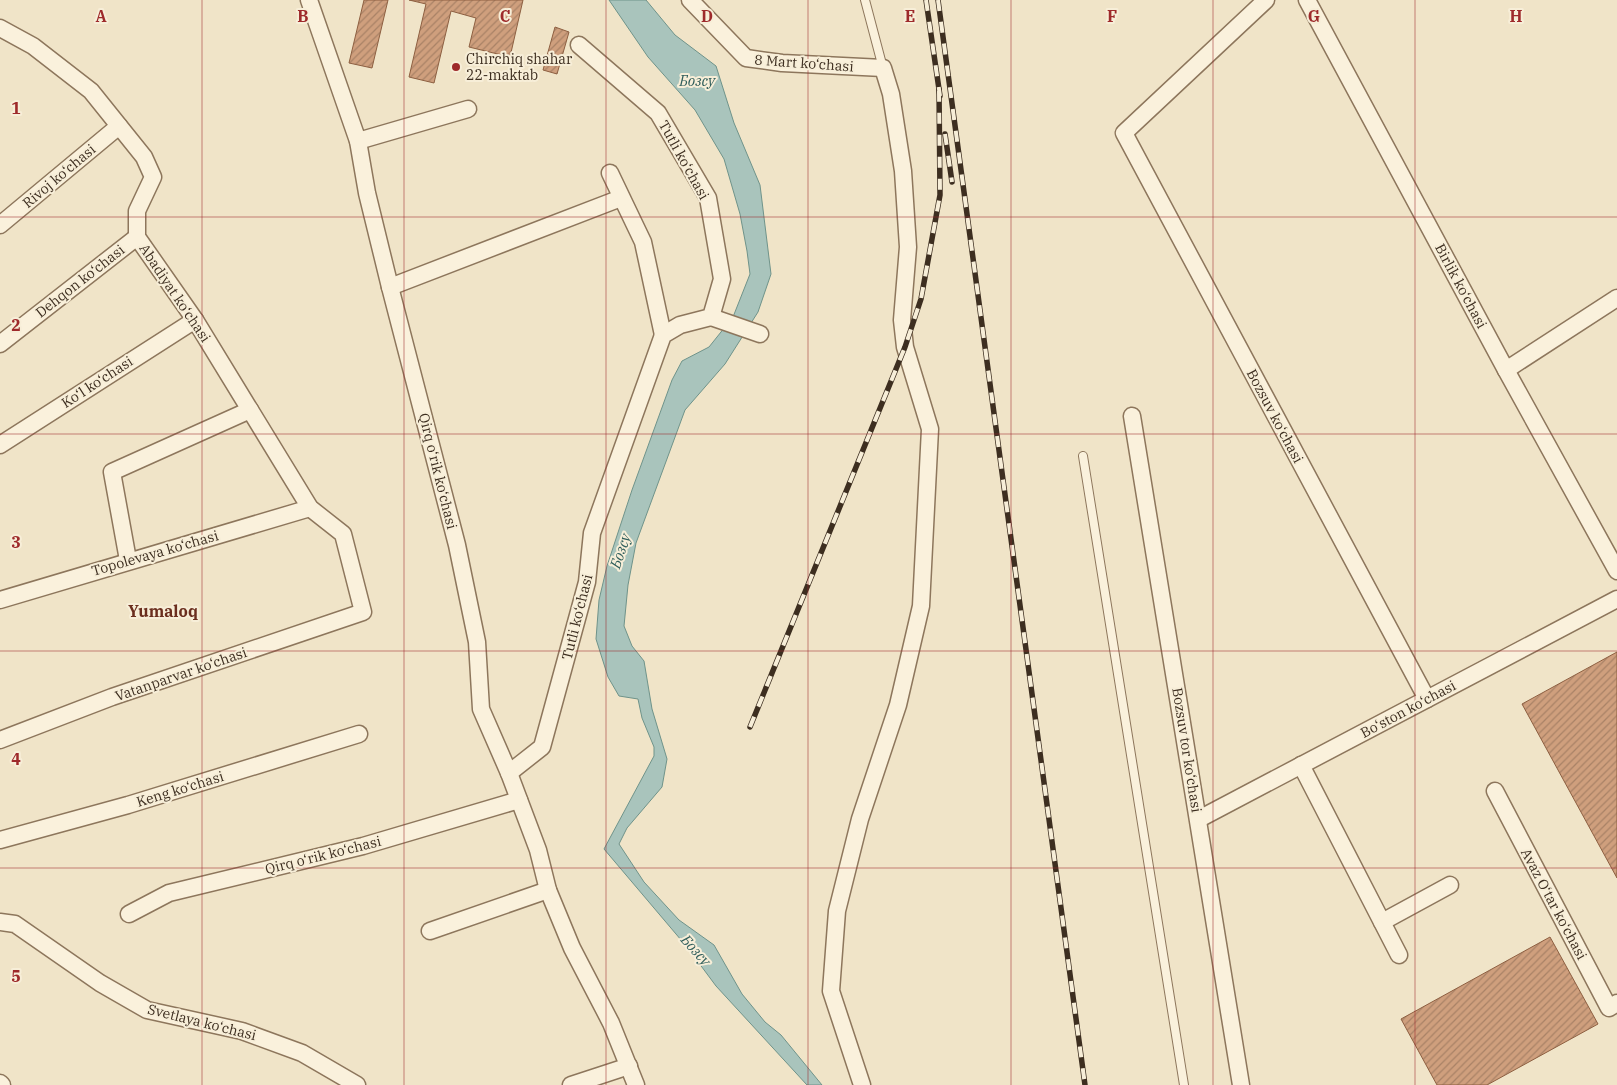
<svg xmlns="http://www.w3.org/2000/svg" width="1617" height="1085" font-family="'IBM Plex Serif',serif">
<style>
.water{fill:#a9c4bc;stroke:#6f938a}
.building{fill:url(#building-hatch);stroke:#8d5f41}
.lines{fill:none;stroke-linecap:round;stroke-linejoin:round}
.lane-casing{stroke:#8d765c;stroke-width:10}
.street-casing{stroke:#8d765c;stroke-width:19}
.lane{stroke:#faf1dc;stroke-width:8}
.street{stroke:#faf1dc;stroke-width:16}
.rail-casing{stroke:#3d2e20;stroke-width:5.5}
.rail{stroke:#f7eed8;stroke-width:4;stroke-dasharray:11;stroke-linecap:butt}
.grid{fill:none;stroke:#9e2a2b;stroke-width:1;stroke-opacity:0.55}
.poi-dot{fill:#9e2a2b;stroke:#f7eed8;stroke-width:2}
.labels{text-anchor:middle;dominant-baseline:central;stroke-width:4;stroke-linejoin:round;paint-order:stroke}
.poi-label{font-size:14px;fill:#3d2e20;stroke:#f7eed8;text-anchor:start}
.street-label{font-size:14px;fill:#3d2e20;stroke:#f7eed8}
.water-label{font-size:15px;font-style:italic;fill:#2f5d5a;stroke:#f7eed8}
.quarter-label{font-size:16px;font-weight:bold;fill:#6b2e1e;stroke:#f7eed8}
.grid-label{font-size:16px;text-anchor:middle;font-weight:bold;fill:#9e2a2b;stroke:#f7eed8;stroke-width:4;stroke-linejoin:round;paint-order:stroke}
</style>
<defs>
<pattern id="building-hatch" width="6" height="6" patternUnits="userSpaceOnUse" patternTransform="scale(1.25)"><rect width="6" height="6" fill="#cf9f7d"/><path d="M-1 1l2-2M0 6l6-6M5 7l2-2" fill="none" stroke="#a98266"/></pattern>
</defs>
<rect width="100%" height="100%" fill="#f0e4c8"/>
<!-- water -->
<path class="water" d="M609,0H646L675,35L716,66L734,123L760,185L771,274L758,312L725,364L685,410L636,543L628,585L624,626L632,646L644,661L652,709L667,759L662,787L627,828L619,844L644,882L679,920L714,945L742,994L765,1022L781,1035L822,1085H807L716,986L687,947L604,849L654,756V747L642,718L638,699L619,696L608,677L596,639L599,600L607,566L632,490L672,380L682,361L709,347L733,317L750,274L747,251L740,214L724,159L695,110L648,57Z"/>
<!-- building -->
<g class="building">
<path d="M364,0H388L372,68L349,63Z"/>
<path d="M409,0H523L510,57L469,47L476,18L451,11L434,83L409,77L426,4Z"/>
<path d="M555,27L569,32L557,74L543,70Z"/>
<path d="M1617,652V878L1522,704Z"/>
<path d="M1550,937L1598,1024L1487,1085H1437L1401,1019Z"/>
</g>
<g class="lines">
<!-- lane casing -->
<g class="lane-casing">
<g id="lane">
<path d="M865,0L883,68"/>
<path d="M1083,456L1184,1085"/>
</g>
</g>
<!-- street casing -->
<g class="street-casing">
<g id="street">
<path d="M309,0L358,141L367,193L390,287L457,545L477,642L481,709L509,773L538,850L548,890L572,948L611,1023L636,1085"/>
<path d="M690,0L746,58L782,63L883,68L891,94L903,171L908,247L902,320L905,347L930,429L921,606L898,705L860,819L837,911L831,991L862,1085"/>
<path d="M1266,0L1124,133L1427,699"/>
<path d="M1307,0L1506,370L1617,571"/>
<path d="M0,28L33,46L91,91L144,157L153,177L137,211V237L195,320L310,508L343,534L363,612L112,697L0,740"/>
<path d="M358,141L468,109"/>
<path d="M610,173L643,242L663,335"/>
<path d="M0,225L119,126"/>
<path d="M390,287L621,198"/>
<path d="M711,317L760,334"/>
<path d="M0,344L137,237"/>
<path d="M1506,370L1617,298"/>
<path d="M1132,416L1241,1085"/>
<path d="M0,445L195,320"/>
<path d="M128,560L112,472L250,410"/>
<path d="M0,600L310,508"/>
<path d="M1301,765L1399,955"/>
<path d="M509,773L542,747L587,582L592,533L663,335L680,325L711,317L722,279L708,198L658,113L579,45"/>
<path d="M1495,791L1609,1008L1617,1003"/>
<path d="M1199,819L1617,599"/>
<path d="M0,840L128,805L359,734"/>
<path d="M129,914L169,893L363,846L519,800"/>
<path d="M0,922L15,924L100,983L147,1010L242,1031L302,1053L357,1085"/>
<path d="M1382,922L1450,885"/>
<path d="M430,931L548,890"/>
<path d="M0,1083L2,1085"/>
<path d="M571,1085L629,1066"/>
</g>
</g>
<!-- lane -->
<use href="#lane" class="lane"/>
<!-- street -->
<use href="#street" class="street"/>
<!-- rail casing -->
<g class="rail-casing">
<g id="rail">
<path d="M926,0L940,96"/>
<path d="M938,0L1085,1085"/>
<path d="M945,134L952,182"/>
<path d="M750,727L905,347L921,299L940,195L939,89"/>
</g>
</g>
<!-- rail -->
<use href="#rail" class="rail"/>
</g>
<!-- grid -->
<path class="grid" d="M202,0V1085M404,0V1085M606,0V1085M808,0V1085M1011,0V1085M1213,0V1085M1415,0V1085M0,217H1617M0,434H1617M0,651H1617M0,868H1617"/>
<!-- markers -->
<circle class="poi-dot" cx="456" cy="67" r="5"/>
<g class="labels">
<!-- poi labels -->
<g class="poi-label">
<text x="466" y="59">Chirchiq shahar<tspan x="466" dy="16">22-maktab</tspan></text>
</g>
<!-- street labels -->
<g class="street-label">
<text transform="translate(804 63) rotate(4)">8 Mart ko‘chasi</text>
<text transform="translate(684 160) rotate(61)">Tutli ko‘chasi</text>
<text transform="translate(59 176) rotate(-40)">Rivoj ko‘chasi</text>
<text transform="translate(80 281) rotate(-38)">Dehqon ko‘chasi</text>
<text transform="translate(1461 286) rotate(62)">Birlik ko‘chasi</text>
<text transform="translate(175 293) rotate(56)">Abadiyat ko‘chasi</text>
<text transform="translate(97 382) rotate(-33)">Ko‘l ko‘chasi</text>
<text transform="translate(1275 416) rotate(62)">Bozsuv ko‘chasi</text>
<text transform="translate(438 471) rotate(76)">Qirq o‘rik ko‘chasi</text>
<text transform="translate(155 553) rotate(-16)">Topolevaya ko‘chasi</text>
<text transform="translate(577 617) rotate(-76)">Tutli ko‘chasi</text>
<text transform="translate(181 674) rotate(-19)">Vatanparvar ko‘chasi</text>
<text transform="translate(1408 709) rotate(-28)">Bo‘ston ko‘chasi</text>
<text transform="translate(1187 750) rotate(81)">Bozsuv tor ko‘chasi</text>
<text transform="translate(180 789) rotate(-17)">Keng ko‘chasi</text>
<text transform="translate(323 855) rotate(-14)">Qirq o‘rik ko‘chasi</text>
<text transform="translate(1554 904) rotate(62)">Avaz O‘tar ko‘chasi</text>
<text transform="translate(202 1022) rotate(14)">Svetlaya ko‘chasi</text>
</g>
<!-- water labels -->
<g class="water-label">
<text x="697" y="80">Бозсу</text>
<text transform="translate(620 551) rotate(-71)">Бозсу</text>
<text transform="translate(696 950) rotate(48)">Бозсу</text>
</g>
<!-- quarter labels -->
<g class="quarter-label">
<text x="163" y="611">Yumaloq</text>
</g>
</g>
<g class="grid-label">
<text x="101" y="22">A</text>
<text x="303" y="22">B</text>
<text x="505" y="22">C</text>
<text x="707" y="22">D</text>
<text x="910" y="22">E</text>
<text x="1112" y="22">F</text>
<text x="1314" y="22">G</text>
<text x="1516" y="22">H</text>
<text x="16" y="114">1</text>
<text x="16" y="331">2</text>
<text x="16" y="548">3</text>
<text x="16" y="765">4</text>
<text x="16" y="982">5</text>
</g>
</svg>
